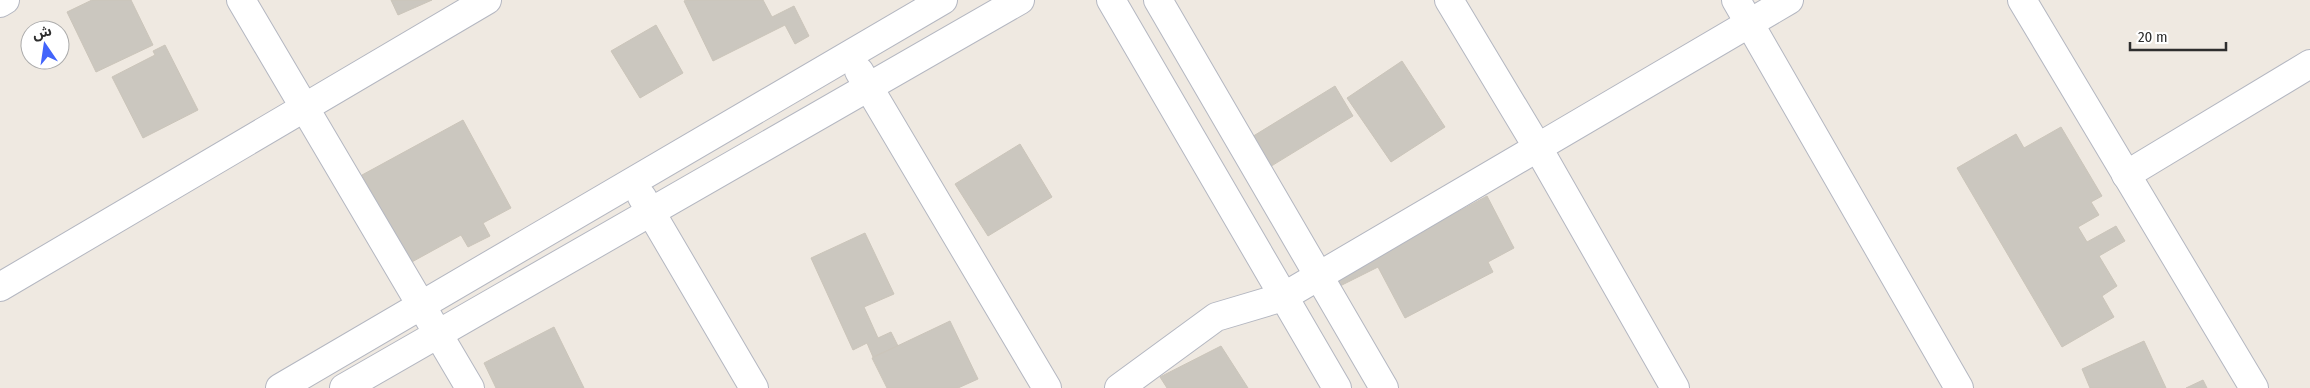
<svg xmlns="http://www.w3.org/2000/svg" width="2310" height="388" font-family="'Fira Sans Condensed','Noto Sans Arabic',sans-serif">
<style>
.building{fill:#cbc7bf;stroke:#cbc5ba}
.lines{fill:none;stroke-linecap:round;stroke-linejoin:round}
.minor-casing{stroke:#b4b7c1;stroke-width:30}
.minor{stroke:#fff;stroke-width:28}
</style>
<rect width="100%" height="100%" fill="#efe9e1"/>
<!-- building -->
<g class="building">
<path d="M92,0H131L153,45L96,72L67,12Z"/>
<path d="M391,0H432L398,15Z"/>
<path d="M686,0H763L772,17L794,6L809,36L795,44L785,25L713,61L684,1Z"/>
<path d="M656,25L683,73L640,98L611,51Z"/>
<path d="M165,45L198,110L143,138L112,77L155,55L153,51Z"/>
<path d="M1402,61L1445,127L1391,162L1347,98Z"/>
<path d="M1335,86L1353,116L1260,173L1242,143Z"/>
<path d="M463,120L511,208L483,223L490,236L468,247L461,235L410,263L362,175Z"/>
<path d="M2061,127L2102,196L2091,202L2099,215L2078,227L2087,242L2116,226L2125,241L2099,256L2117,286L2102,296L2114,317L2062,347L1957,168L2016,134L2024,148Z"/>
<path d="M1020,144L1052,197L988,236L955,184Z"/>
<path d="M1487,196L1514,248L1488,262L1493,272L1405,318L1378,267L1340,286L1338,277Z"/>
<path d="M865,233L894,294L864,307L878,338L891,332L898,346L873,357L867,343L853,350L811,258Z"/>
<path d="M950,321L978,379L958,388H887L872,358Z"/>
<path d="M554,327L584,388H496L484,363Z"/>
<path d="M2144,341L2166,388H2090L2082,369Z"/>
<path d="M1221,346L1248,388H1167L1160,377Z"/>
<path d="M2203,380L2207,388H2186Z"/>
</g>
<g class="lines">
<!-- minor casing -->
<g class="minor-casing">
<g id="minor">
<path d="M241,0L470,388"/>
<path d="M1111,0L1337,388"/>
<path d="M1158,0L1384,388"/>
<path d="M1449,0L1538,148L1675,388"/>
<path d="M1736,0L1959,388"/>
<path d="M2022,0L2254,388"/>
<path d="M0,3L5,0"/>
<path d="M859,71L1047,388"/>
<path d="M2126,175L2310,64"/>
<path d="M642,197L754,388"/>
<path d="M0,287L487,0"/>
<path d="M280,388L943,0"/>
<path d="M344,388L1020,0"/>
<path d="M1119,388L1216,317L1283,297L1789,0"/>
</g>
</g>
<!-- minor -->
<use href="#minor" class="minor"/>
</g>
<!-- north arrow -->
<g transform="translate(45 45) rotate(347)"><circle r="24" fill="#ffffff" stroke="#ababab"/>
<path d="M0-4L9 19L0 12L-9 19Z" fill="#4264fb"/>
<text y="-8" font-size="14" font-weight="bold" text-anchor="middle" fill="#2e2e2e">ش</text>
</g>
<!-- scale -->
<path d="M2130 42v8h96v-8" fill="none" stroke="#2e2e2e" stroke-width="2.5"/>
<text x="2138" y="42" font-size="15" fill="#2e2e2e" stroke="#ffffff" stroke-width="4" paint-order="stroke">20 m</text>
</svg>
